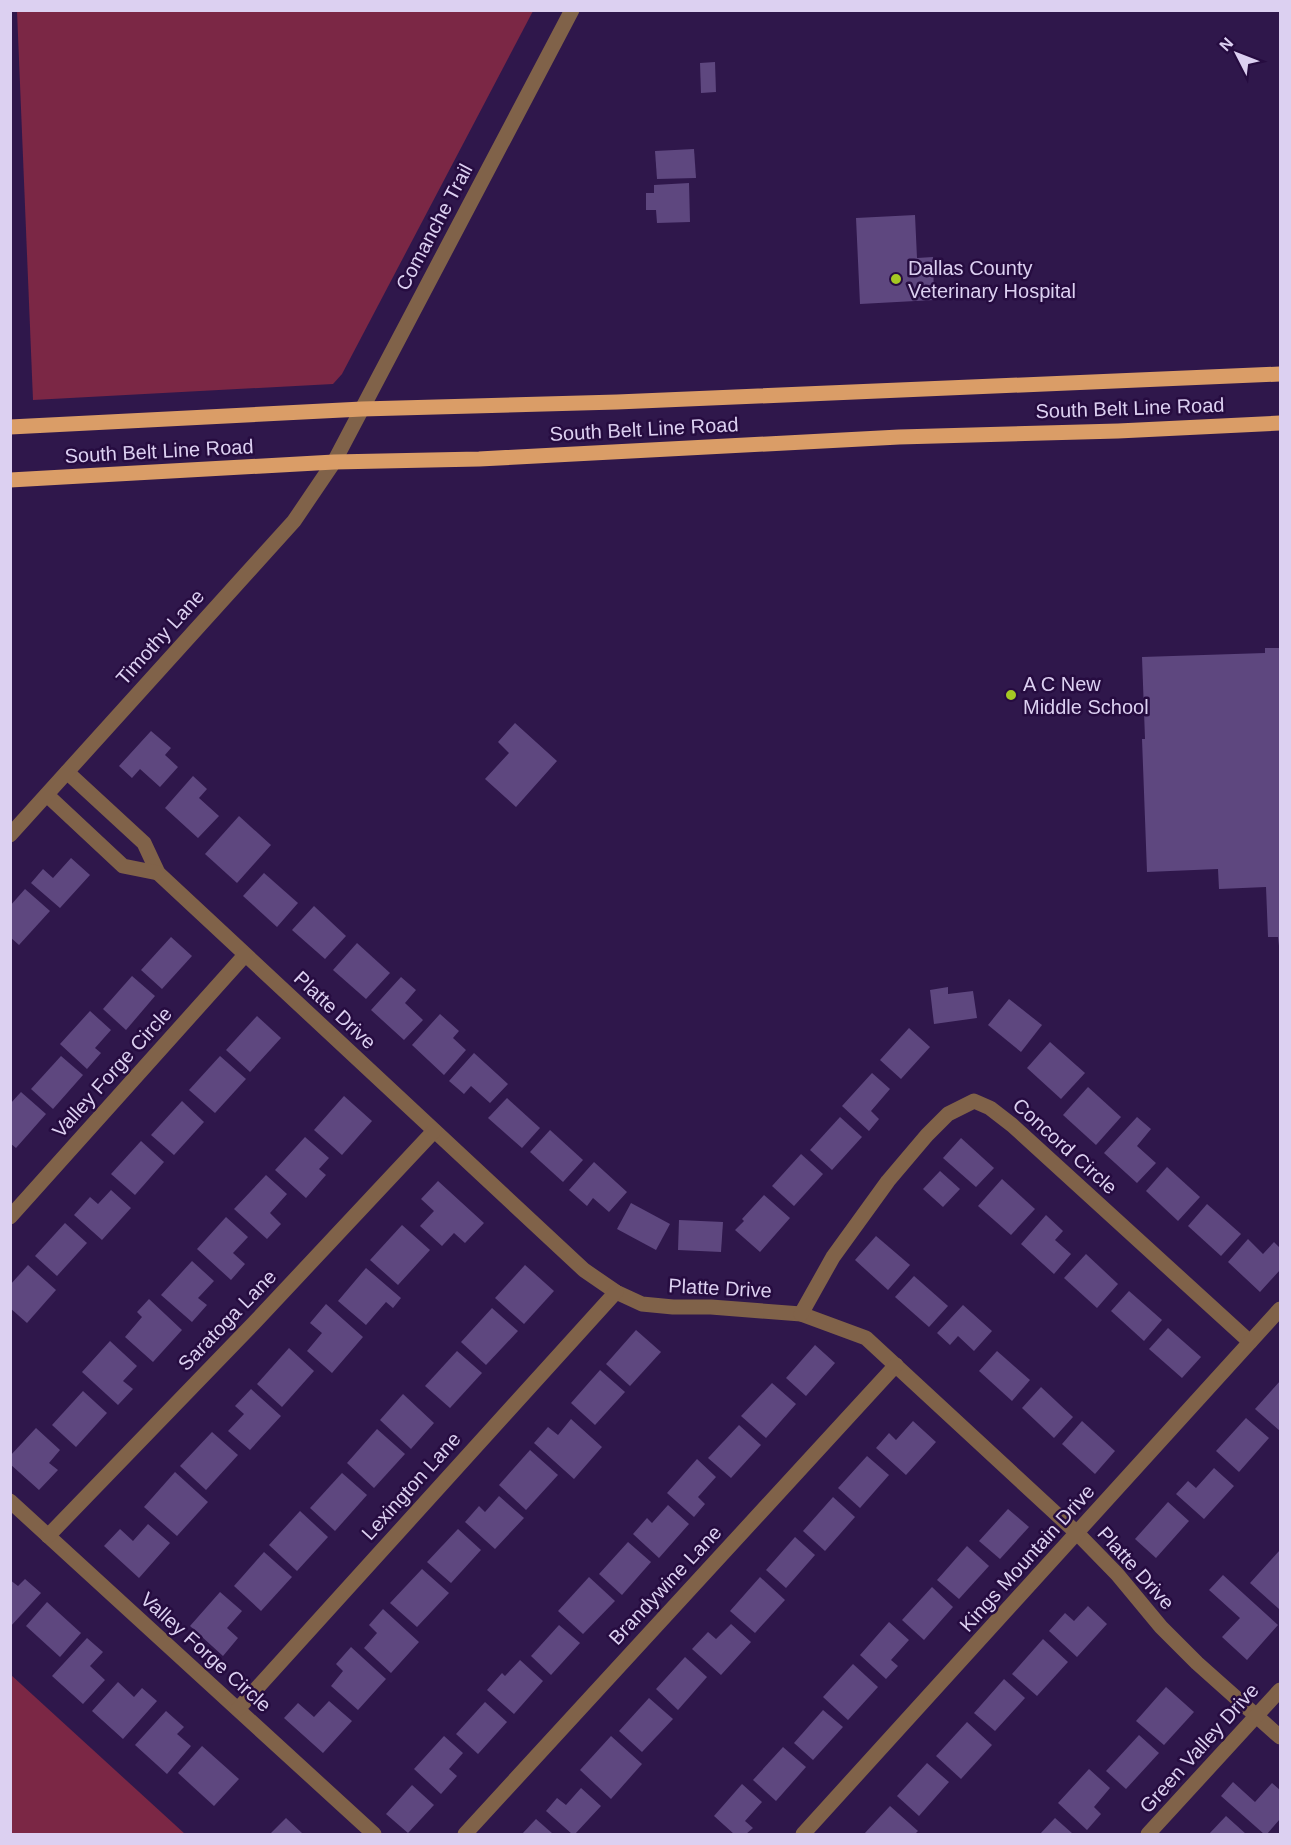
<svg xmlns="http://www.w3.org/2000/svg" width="1291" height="1845" font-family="Helvetica,sans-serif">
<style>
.forest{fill:#7b2745}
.building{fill:#5e477f}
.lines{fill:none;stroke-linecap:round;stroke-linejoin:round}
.minor{stroke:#806249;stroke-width:15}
.major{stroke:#da9d67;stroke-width:15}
.poi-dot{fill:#a5c823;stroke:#260c40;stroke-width:2}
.labels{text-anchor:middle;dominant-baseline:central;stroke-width:5;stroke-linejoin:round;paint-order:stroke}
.street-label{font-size:20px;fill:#dcd0f1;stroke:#260c40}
.poi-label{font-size:20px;fill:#dcd0f1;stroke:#260c40;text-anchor:start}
</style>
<rect width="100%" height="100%" fill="#2f174b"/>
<!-- forest -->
<g class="forest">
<path d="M17,11V10L533,11L342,374L333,384L33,400Z"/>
<path d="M10,1675H11L185,1834H11Z"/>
</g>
<!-- building -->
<g class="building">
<path d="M715,62L716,92L701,93L700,63Z"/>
<path d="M694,149L696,178L657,179L655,151Z"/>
<path d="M689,183L690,222L657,223L656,210H646V193H654V185Z"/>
<path d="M915,215L917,258L933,257L934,300L860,304L856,218Z"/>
<path d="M1265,648H1280V946H1279L1278,937H1268L1266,887L1219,889L1218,869L1147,872L1142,739H1145L1142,657L1265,653Z"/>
<path d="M515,723L557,761L516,807L485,779L509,753L498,742Z"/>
<path d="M151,731L171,748L165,755L178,767L160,787L140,769L132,778L119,766Z"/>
<path d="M193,776L207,789L199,798L219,816L198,838L165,808Z"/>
<path d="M239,816L271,845L237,883L205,854Z"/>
<path d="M71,858L90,875L60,908L31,883L43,869L53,878Z"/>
<path d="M264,873L298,903L277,927L243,896Z"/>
<path d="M25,889L50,911L19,945L10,937V906Z"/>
<path d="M314,906L346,936L325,959L292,930Z"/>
<path d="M171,937L192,956L162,989L141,970Z"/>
<path d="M357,943L390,973L366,999L333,970Z"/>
<path d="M132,976L155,996L126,1030L103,1009Z"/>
<path d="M401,977L416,990L405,1003L423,1020L404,1040L371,1010Z"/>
<path d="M948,987V994L973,991L977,1018L934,1024L930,990Z"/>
<path d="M1009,999L1042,1025L1021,1052L988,1025Z"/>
<path d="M90,1011L111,1030L95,1048L101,1053L87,1069L60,1044Z"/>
<path d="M440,1014L459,1031L453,1038L466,1050L444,1075L412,1045Z"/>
<path d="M257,1016L281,1038L250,1072L226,1050Z"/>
<path d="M909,1028L930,1047L901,1079L880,1060Z"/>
<path d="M1050,1042L1085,1073L1061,1099L1027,1068Z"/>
<path d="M474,1053L508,1084L490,1103L471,1086L464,1094L449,1081Z"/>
<path d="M61,1056L83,1075L53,1109L31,1089Z"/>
<path d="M220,1056L246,1079L215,1113L189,1090Z"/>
<path d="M872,1073L890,1089L871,1111L879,1119L869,1131L842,1106Z"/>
<path d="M1088,1087L1121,1117L1096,1145L1063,1115Z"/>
<path d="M21,1092L46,1114L16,1148L10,1143V1104Z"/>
<path d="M344,1096L372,1121L342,1155L314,1130Z"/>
<path d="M507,1098L540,1128L522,1148L488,1118Z"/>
<path d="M182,1101L204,1122L174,1155L151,1135Z"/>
<path d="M840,1117L862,1137L832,1170L810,1150Z"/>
<path d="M1137,1117L1151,1129L1137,1146L1156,1163L1137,1183L1104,1153Z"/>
<path d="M550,1130L583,1160L563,1182L530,1152Z"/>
<path d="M305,1137L329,1158L319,1169L326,1175L306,1198L275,1170Z"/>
<path d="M961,1138L994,1168L976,1187L943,1158Z"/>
<path d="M141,1141L164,1162L135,1195L111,1174Z"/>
<path d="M801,1154L823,1174L794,1206L772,1186Z"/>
<path d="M594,1162L627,1192L609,1212L593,1198L587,1206L569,1190Z"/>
<path d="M1167,1167L1200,1197L1178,1221L1146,1191Z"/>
<path d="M940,1171L960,1189L943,1207L923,1189Z"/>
<path d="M266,1175L287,1194L270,1213L281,1224L267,1239L234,1209Z"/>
<path d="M1002,1179L1035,1209L1011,1235L978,1206Z"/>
<path d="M438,1181L484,1223L465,1243L454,1233L442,1246L420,1226L434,1211L421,1199Z"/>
<path d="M111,1190L131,1208L102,1240L74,1215L90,1197L98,1204Z"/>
<path d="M764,1195L790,1218L760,1252L735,1230L744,1221L742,1219Z"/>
<path d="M631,1203L670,1224L656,1250L617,1229Z"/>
<path d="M1207,1204L1241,1234L1221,1256L1188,1226Z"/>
<path d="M1046,1215L1063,1231L1055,1240L1071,1254L1054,1274L1021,1244Z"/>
<path d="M226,1217L248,1237L233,1253L245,1264L231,1280L197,1249Z"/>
<path d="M679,1220L723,1222L721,1252L678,1250Z"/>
<path d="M65,1223L87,1243L57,1276L35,1256Z"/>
<path d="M402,1225L430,1250L398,1285L370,1260Z"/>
<path d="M876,1236L910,1265L888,1290L855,1260Z"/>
<path d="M1248,1239L1263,1254L1274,1242L1280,1248V1270L1260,1292L1228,1262Z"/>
<path d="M1086,1254L1118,1284L1097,1308L1064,1278Z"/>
<path d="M192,1261L214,1281L198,1298L207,1305L192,1322L161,1295Z"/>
<path d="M28,1265L56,1290L27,1323L10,1308V1285Z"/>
<path d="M525,1265L554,1291L524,1324L495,1298Z"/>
<path d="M366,1268L401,1298L393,1308L386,1302L366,1325L338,1301Z"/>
<path d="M914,1276L948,1306L929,1327L895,1297Z"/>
<path d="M1129,1291L1162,1320L1144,1341L1111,1311Z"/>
<path d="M149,1299L182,1330L153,1362L125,1337L142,1317L137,1312Z"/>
<path d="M326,1304L363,1337L332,1373L307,1351L322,1333L310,1323Z"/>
<path d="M963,1305L992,1331L974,1351L958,1336L950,1345L937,1333Z"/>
<path d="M492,1308L518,1331L486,1365L461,1342Z"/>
<path d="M1168,1328L1201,1357L1182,1378L1149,1349Z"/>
<path d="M636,1330L661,1352L630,1386L606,1364Z"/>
<path d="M110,1341L137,1366L123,1381L133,1389L118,1405L82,1372Z"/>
<path d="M815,1345L835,1363L806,1396L786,1378Z"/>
<path d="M289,1348L314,1371L282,1407L257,1384Z"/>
<path d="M457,1351L482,1373L450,1408L425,1386Z"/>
<path d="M997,1351L1030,1380L1012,1401L979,1371Z"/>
<path d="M600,1370L625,1392L595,1425L571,1403Z"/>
<path d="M1280,1381V1431L1255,1409Z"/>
<path d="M772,1383L796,1404L766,1438L741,1416Z"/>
<path d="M1041,1387L1073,1417L1054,1438L1022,1408Z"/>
<path d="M251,1389L281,1416L250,1450L228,1431L244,1414L235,1406Z"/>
<path d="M83,1391L107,1413L76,1447L52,1425Z"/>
<path d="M403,1394L434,1423L411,1449L380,1420Z"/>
<path d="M1246,1418L1269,1438L1239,1472L1216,1451Z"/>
<path d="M571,1419L602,1447L574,1479L534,1443L548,1427L558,1435Z"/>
<path d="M913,1421L936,1442L906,1475L876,1448L889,1433L896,1440Z"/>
<path d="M1082,1421L1115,1451L1095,1474L1062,1444Z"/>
<path d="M739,1425L761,1445L731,1478L708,1458Z"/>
<path d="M36,1428L60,1450L49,1463L58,1470L39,1490L10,1464V1456Z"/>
<path d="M377,1429L405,1454L374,1488L347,1463Z"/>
<path d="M212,1432L238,1455L206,1490L180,1466Z"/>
<path d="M530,1450L558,1475L526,1510L499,1485Z"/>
<path d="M867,1456L889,1475L860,1508L838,1488Z"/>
<path d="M697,1459L716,1477L698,1497L705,1504L694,1517L667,1493Z"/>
<path d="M1214,1468L1234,1486L1204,1519L1176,1494L1188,1481L1196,1488Z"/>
<path d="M175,1472L208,1502L177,1536L144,1507Z"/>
<path d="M342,1473L367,1495L335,1531L310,1508Z"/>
<path d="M499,1496L524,1518L495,1549L465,1522L479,1506L485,1512Z"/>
<path d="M833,1497L855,1517L825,1551L803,1531Z"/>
<path d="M1168,1502L1189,1521L1156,1558L1135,1539Z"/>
<path d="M668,1505L689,1524L659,1558L633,1534L647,1518L652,1523Z"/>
<path d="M1008,1509L1029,1527L1000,1559L979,1541Z"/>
<path d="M300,1511L328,1537L297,1571L269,1545Z"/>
<path d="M148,1524L170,1543L139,1578L104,1546L120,1529L133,1541Z"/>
<path d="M458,1529L481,1550L451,1583L427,1562Z"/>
<path d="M795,1537L815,1555L786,1588L766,1570Z"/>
<path d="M628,1542L651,1562L622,1595L599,1574Z"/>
<path d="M967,1546L989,1566L959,1599L937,1580Z"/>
<path d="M1280,1550V1608L1279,1609L1250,1583Z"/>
<path d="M264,1552L292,1577L261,1611L234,1586Z"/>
<path d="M422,1569L449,1593L417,1627L390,1603Z"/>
<path d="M1223,1575L1278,1625L1247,1660L1222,1637L1240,1618L1209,1590Z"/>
<path d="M589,1577L615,1601L583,1634L558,1611Z"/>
<path d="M760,1577L785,1600L755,1633L730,1611Z"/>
<path d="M25,1579L41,1593L10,1627V1580L18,1586Z"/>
<path d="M932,1587L953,1607L924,1640L902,1620Z"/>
<path d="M220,1592L242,1611L227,1628L238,1638L223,1656L190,1626Z"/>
<path d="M47,1602L81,1633L60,1657L26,1626Z"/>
<path d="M1088,1606L1107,1624L1077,1657L1049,1631L1065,1613L1074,1621Z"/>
<path d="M383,1609L419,1642L391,1673L364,1648L377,1633L369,1625Z"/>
<path d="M889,1622L909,1640L891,1660L898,1666L886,1679L860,1655Z"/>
<path d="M731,1624L751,1642L721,1675L692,1649L708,1632L716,1639Z"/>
<path d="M559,1625L580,1643L551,1675L531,1656Z"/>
<path d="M87,1638L103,1652L90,1666L105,1680L83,1704L52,1676Z"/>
<path d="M1043,1639L1068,1662L1037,1696L1012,1674Z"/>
<path d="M351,1647L386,1679L358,1710L331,1686L343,1671L336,1664Z"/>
<path d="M685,1657L707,1677L678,1710L656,1689Z"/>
<path d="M520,1660L543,1681L514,1714L487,1690L502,1673L505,1676Z"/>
<path d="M853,1664L878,1687L848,1720L823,1697Z"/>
<path d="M1004,1679L1025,1698L995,1731L974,1713Z"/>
<path d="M118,1682L134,1697L142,1688L157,1701L123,1739L92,1711Z"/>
<path d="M1166,1687L1194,1712L1164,1745L1136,1721Z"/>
<path d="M649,1698L673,1719L642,1752L619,1731Z"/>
<path d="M329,1701L352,1721L323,1753L284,1718L298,1703L314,1717Z"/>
<path d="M485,1702L507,1722L478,1754L456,1734Z"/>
<path d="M823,1710L843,1727L813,1760L794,1743Z"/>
<path d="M166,1711L184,1727L177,1734L191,1746L167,1774L135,1745Z"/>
<path d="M967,1722L992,1745L961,1779L936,1756Z"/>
<path d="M1139,1735L1159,1753L1126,1789L1106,1771Z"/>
<path d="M444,1736L463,1753L449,1769L457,1776L441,1794L414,1769Z"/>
<path d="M611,1736L642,1764L611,1799L580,1770Z"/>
<path d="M202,1746L239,1779L214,1806L178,1773Z"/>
<path d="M783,1747L806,1767L776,1801L753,1780Z"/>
<path d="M927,1763L949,1782L919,1816L897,1796Z"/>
<path d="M1089,1769L1110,1788L1094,1807L1101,1814L1087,1830L1058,1803Z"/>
<path d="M1233,1782L1255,1802L1272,1783L1280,1790V1819L1267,1834H1264L1221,1796Z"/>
<path d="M742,1784L762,1802L745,1821L753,1828L746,1834H734L714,1816Z"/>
<path d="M412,1785L434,1805L408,1833L386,1814Z"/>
<path d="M581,1788L601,1806L575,1834H572L546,1811L557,1798L566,1805Z"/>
<path d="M890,1806L918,1831L915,1834H864Z"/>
<path d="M1226,1816L1246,1834H1209Z"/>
<path d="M286,1818L303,1834H270Z"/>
<path d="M1055,1818L1073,1834H1040Z"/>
<path d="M536,1819L553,1834H522Z"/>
</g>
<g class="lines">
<!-- minor -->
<g class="minor">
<path d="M67,772L144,843L158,873L584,1270L616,1292L642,1304L673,1307H711L801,1314L866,1338L1078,1534L1117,1574L1161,1627L1197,1663L1280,1737"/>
<path d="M47,795L123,866L158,873"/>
<path d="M10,835L294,521L334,462L572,10"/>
<path d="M10,1217L245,955"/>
<path d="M801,1314L833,1257L888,1181L927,1135L948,1114L974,1101L990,1108L1012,1125L1250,1342"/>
<path d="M10,1501L374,1834"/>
<path d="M48,1536L254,1323L434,1131"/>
<path d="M238,1709L616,1292"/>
<path d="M465,1834L896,1365"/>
<path d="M803,1834L1280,1309"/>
<path d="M1148,1834L1280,1690"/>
</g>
<!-- major -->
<g class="major">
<path d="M10,427L362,409L617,402L1280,374"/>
<path d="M10,480L334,462L479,459L899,437L1118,431L1280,423"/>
</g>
</g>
<!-- markers -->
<g class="poi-dot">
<circle cx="896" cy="279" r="6"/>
<circle cx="1011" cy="695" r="6"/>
</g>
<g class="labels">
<!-- street labels -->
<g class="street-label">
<text transform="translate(434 227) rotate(-62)">Comanche Trail</text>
<text transform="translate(1130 408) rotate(-2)">South Belt Line Road</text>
<text transform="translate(644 429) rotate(-3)">South Belt Line Road</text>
<text transform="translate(159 451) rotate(-3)">South Belt Line Road</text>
<text transform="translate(160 637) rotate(-48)">Timothy Lane</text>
<text transform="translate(335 1010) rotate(43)">Platte Drive</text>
<text transform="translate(112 1072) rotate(-48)">Valley Forge Circle</text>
<text transform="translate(1065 1146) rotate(42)">Concord Circle</text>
<text transform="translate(720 1288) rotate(3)">Platte Drive</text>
<text transform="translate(227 1320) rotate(-46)">Saratoga Lane</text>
<text transform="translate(411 1486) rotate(-48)">Lexington Lane</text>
<text transform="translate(1027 1558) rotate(-48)">Kings Mountain Drive</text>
<text transform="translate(1136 1568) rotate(48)">Platte Drive</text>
<text transform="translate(665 1585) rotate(-47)">Brandywine Lane</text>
<text transform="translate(206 1652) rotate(42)">Valley Forge Circle</text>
<text transform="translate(1199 1748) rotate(-48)">Green Valley Drive</text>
</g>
<!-- poi labels -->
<g class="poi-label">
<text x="908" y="268">Dallas County<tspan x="908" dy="23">Veterinary Hospital</tspan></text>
<text x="1023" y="684">A C New<tspan x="1023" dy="23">Middle School</tspan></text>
</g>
</g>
<!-- border -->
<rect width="1291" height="1845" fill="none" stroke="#dcd0f1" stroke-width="24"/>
<!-- north arrow -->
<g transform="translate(1237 54) rotate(312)" stroke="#260c40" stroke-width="4.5" paint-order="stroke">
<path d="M0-4.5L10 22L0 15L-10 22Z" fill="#dcd0f1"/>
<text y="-9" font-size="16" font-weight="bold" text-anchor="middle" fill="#dcd0f1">N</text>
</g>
</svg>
